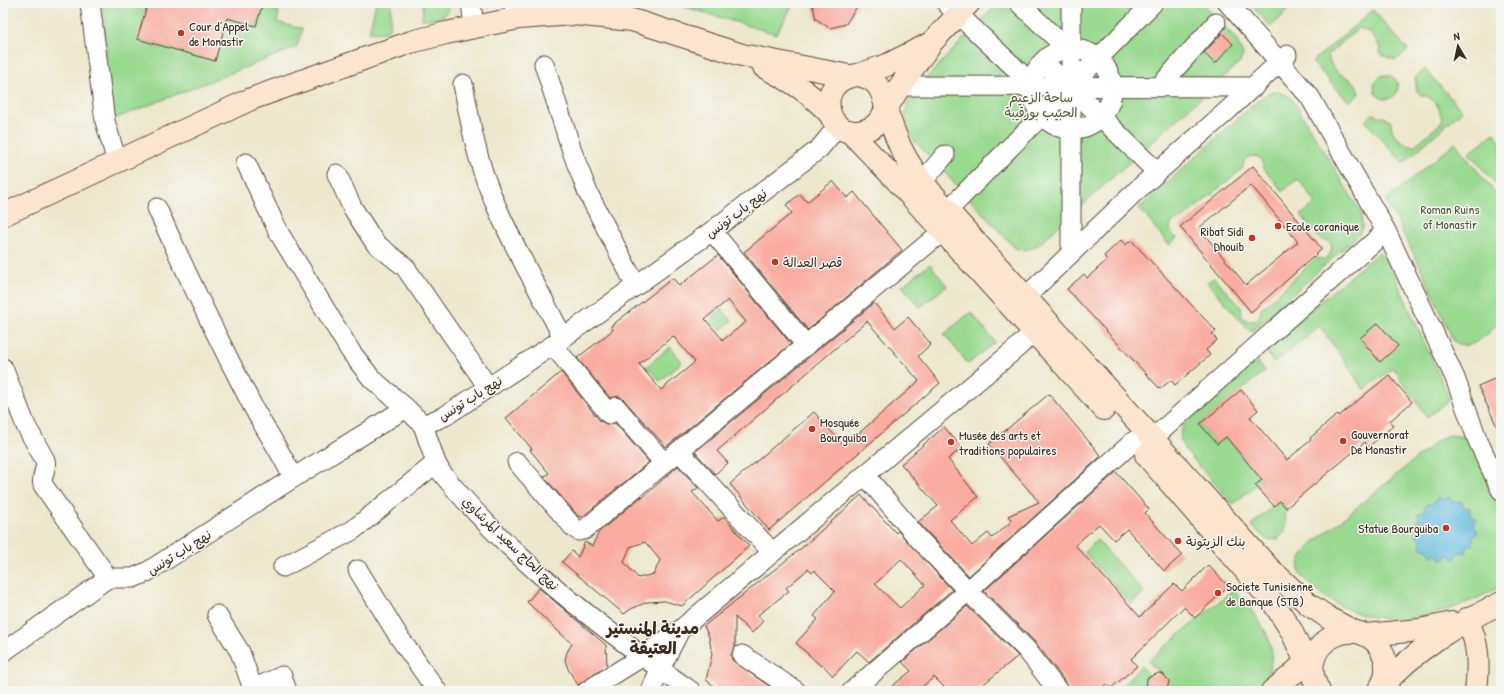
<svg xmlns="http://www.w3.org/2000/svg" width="1504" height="694" font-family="'Patrick Hand','Playpen Sans Arabic',sans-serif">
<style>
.green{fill:#9ada90;stroke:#6a8257}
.water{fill:#61badf;stroke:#4e727e}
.building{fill:#f9ac9f;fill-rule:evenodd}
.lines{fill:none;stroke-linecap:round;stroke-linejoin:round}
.street-casing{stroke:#564638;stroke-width:21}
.secondary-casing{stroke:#564638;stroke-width:24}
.street{stroke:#fff;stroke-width:19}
.secondary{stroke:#fbe5cf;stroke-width:22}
.poi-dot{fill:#c8321e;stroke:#f6f6f2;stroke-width:1.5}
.labels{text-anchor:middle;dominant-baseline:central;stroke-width:3;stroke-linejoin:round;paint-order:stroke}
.poi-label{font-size:13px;fill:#3b2a1e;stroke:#f6f6f2;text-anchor:start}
.park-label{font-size:13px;fill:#53563a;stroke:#f6f6f2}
.street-label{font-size:13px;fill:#3b2a1e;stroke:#f6f6f2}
.district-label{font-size:17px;font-weight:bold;fill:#3b2a1e;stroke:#f6f6f2}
</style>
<rect width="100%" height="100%" fill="#f6f6f2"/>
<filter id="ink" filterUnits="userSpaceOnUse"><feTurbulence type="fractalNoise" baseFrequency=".025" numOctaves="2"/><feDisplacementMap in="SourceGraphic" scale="8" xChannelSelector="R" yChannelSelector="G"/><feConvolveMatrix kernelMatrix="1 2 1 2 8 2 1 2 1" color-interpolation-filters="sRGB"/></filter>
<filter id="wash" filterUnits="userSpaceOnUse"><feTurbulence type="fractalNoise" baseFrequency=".012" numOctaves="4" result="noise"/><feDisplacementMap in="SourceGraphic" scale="16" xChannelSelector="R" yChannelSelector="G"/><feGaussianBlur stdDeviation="0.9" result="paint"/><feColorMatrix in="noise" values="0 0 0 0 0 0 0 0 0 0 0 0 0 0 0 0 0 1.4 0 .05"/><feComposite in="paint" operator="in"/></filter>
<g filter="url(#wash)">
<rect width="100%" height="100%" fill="#ede7ce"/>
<!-- green -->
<g class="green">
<path d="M102,3H149L138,39L215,61L227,18L256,26L262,6L279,12L277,22L302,29L297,47L114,119L111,113Z"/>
<path d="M376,3H392C388,23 398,36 369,32Z"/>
<path d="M423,3H452L447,13L439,18L422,19Z"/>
<path d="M672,3H794L776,34Z"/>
<path d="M998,3H1203L1236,39L1243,55L1240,62L1038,245C1029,250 1024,251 1015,248L913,139C902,121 903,109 914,91Z"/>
<path d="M1249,3H1295L1271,27Z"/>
<path d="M1373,10L1408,50L1396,60L1381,55C1379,41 1373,32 1359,28L1328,54C1332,82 1356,71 1359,94L1349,102L1312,62Z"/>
<path d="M1425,69L1462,111L1403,163L1365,121L1373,114L1386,118L1391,122C1391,136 1401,143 1414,146L1442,122C1441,112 1438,102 1428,97C1424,95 1420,96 1417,91C1416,87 1416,82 1415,78Z"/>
<circle cx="1386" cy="87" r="12"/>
<path d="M1277,92L1291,97L1360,211L1363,226L1359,234L1251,332L1207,282L1214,278L1241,307L1242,317L1248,321H1254L1260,315L1261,309L1316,258L1324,259L1329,257L1332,248L1330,242L1320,239L1301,215L1316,203L1298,179L1283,191L1264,169L1261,159C1253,153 1242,157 1243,168L1183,218L1173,221C1168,228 1170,234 1177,238L1169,245L1139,208L1256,102L1269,93Z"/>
<path d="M1494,133L1501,142V190L1469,153Z"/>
<path d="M1455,143L1501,200V322C1488,332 1470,356 1453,340L1422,270L1386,200Z"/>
<path d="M1379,252L1391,268L1450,400L1427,417L1393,368L1364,390L1320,326L1274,363C1269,357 1265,352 1270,344Z"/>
<path d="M930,264L947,286L920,307L902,286Z"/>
<path d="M722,309L732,321L720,330L711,319Z"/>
<path d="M971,312L995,342L968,364L944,334Z"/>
<path d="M670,347L682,362L660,381L647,366Z"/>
<path d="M1257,361L1265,371L1200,424L1217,444L1226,437L1262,480L1233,504L1185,450C1178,439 1179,430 1188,420Z"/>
<path d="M1450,435L1464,437L1471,443L1501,515V586C1472,602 1443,614 1410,618C1374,622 1338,611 1312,586C1307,581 1300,577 1299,570C1297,560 1306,551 1312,544L1441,438Z"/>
<path d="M1280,501L1286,508L1285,532L1278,539L1267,540L1251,525Z"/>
<path d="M1097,540L1144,592L1131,604L1084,552Z"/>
<path d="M1234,589C1252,613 1280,637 1269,670C1266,680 1261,685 1252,691H1166L1169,681L1148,661Z"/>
<path d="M1141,666L1150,676L1147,680L1146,689L1149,691H1117Z"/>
</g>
<!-- water -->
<path class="water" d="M1449,497L1453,502L1461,501L1463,507L1470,508V516L1477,519L1473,525L1478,532L1472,536L1474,544L1467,546L1466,553L1459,552L1455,559L1448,555L1442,560L1438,554L1431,556L1428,549L1421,548V542L1416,537L1418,531L1415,526L1419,520L1418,514L1424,511L1426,504H1432L1437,498L1443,500Z"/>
<g id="blocks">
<!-- building -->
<g class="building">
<path d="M148,3H263L256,26L227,18L215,61L137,39Z"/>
<path d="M812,3H859L846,24L830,28L816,19Z"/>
<path d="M1222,33L1233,44L1215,64L1204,53Z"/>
<path d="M1253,166L1322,249L1251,312L1180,227ZM1251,185L1298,242L1246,285L1199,228Z"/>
<path d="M833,181L847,198L854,192L902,250L808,330L744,252L792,213L786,205L800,194L807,202Z"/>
<path d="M1121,240L1126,245L1131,240L1216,331L1212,334L1217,340L1206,350L1210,355L1175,385L1171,380L1160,389L1067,289L1084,274L1087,278L1107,260L1104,256Z"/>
<path d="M718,255L791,344L666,447L624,400L619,396L610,398L577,358L613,330L611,326L673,278L679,286ZM728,300L746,322L723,340L705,319ZM673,336L695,362L661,390L639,364Z"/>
<path d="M874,303L895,328L908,317L931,344L918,356L940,383L769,530L730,484L814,412L844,446L919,381L867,321L717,451L728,463L715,474L695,452Z"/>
<path d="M1378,323L1398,346L1380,362L1360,338Z"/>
<path d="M561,372L600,421L606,424L615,423L649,462L583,516L579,517L544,477L549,473L530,450L532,449L506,418Z"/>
<path d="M1389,375L1412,402L1390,421L1393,426L1368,447L1365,442L1286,508L1280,501L1274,506L1255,485L1262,480L1226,437L1217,444L1200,424L1241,390L1258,410L1250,417L1287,460L1311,440L1310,438L1338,414L1339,416Z"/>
<path d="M1501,376V435L1478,386Z"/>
<path d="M1049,394L1101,456L969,576L918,522L938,506L901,464L944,427L962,448L948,459L978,497L950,520L972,546L988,533L992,538L1012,521L1008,516L1039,502L989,444Z"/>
<path d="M678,466L698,488L692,492L718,521L724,517L749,546L682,606L665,601L647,602L631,609L624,614L562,562L572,551L578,557L585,542L592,546L599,532L642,496L641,499ZM645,542L660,560L654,574L638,578L624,562L630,547Z"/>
<path d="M1116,472L1149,509L1145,513L1182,555L1164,571L1127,529L1114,540L1099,524L1075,545L1140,617L1174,584L1182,591L1208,565L1228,586L1195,618L1184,607L1131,659L1137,666L1111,688L1106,684L1099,691H1069L1067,684L1035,642L984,591Z"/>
<path d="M861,495L896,533L898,531L952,590L869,662L857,651L833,676L823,665L821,666L796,643L818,619L814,616L835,591L814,570L812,573L808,569L786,588L789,591L758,615L763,621L752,633L735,617V647L731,655L732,660L776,691H721L706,680L712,654L709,637L704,626L804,546ZM901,559L925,585L900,608L875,584Z"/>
<path d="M539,588L606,645L607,666L578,685L568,669L565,660L567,652L572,644L527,602Z"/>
<path d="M967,606L1018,656L975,691H948L934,677L917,691H886L911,671L902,662Z"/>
<path d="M1159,673L1164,675L1169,681L1167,691H1146L1147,678Z"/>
</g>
</g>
</g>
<g filter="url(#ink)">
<use href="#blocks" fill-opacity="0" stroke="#564638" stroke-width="1"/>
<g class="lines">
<!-- street casing -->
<g class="street-casing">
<g id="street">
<path d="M90,3L105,121L117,162"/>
<path d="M471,3L474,26"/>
<path d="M513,3L519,18"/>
<path d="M946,3L1032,84"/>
<path d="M1019,3L1067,49"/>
<path d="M1071,3V252"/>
<path d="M1228,3L1310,97L1386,231L1455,378L1478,441L1501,490"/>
<circle cx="1072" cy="89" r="40"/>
<path d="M1043,62C1083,97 1119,136 1157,172"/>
<path d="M544,64L573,154L588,193L636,286"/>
<path d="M463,84C470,120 476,157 490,191C510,242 539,289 563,338"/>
<path d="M900,86L1254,87"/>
<path d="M1160,86L1216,23"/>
<path d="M246,163L279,233L351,352L372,379L406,408"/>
<path d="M337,174L352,207L375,243L405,267L488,387"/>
<path d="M922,182L945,155"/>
<path d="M157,208C186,273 217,337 250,401C263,427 281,451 293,478"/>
<path d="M948,210L1153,3"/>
<path d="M712,231L806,345"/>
<path d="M1015,307L1136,191L1227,111L1287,55"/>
<path d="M553,345L609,414L616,407L664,463"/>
<path d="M3,368L26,426L45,460C48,469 40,476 43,485L108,578"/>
<path d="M423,425L436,463L441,472C510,558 601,628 691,691"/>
<path d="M1142,448L1386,231"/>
<path d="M679,451L772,552"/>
<path d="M517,462L574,528L579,531L584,530L943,231"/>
<path d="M865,475L917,537L968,591L1026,649L1058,691"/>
<path d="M283,567L353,530L436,463"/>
<path d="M358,570L399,637L437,691"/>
<path d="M217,615L240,652L253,689L282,676L287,691"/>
<path d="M3,652L108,578H133L147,572L293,478L406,408L423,425L445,416L553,345L712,231L819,149L838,126"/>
<path d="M742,655L796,691"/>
<path d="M587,691L643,656L680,630L1018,347L1044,321"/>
<path d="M651,691L660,669L678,634"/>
<path d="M852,691L968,591L1134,441"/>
</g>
</g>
<!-- secondary casing -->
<g class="secondary-casing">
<g id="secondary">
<path d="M969,3L932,42L900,86L886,109C896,139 903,157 922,182L1269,568L1308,604L1332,620L1355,632"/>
<path d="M764,67C791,81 808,91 829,113"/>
<path d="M858,75C878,79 883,91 886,109C884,114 881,119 878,122C874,127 868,130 862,131C825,141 812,79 858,75Z"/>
<path d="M858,75L887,65L929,44"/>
<path d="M849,131L897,181L1104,409"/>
<path d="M3,215L251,99L411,42L446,33L519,18L573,14L632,20L742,55L849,76"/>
<path d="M1146,455L1275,605L1291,630L1312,675"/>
<path d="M1467,619C1479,644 1479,664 1476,691"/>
<path d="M1365,635L1420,630L1452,623"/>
<path d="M1381,688C1414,650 1455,625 1501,603"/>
<path d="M1272,691L1292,675L1316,652"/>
<path d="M1319,691C1290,640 1366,607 1384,656C1388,668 1386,681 1378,691"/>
</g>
</g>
<!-- street -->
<use href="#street" class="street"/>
<!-- secondary -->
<use href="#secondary" class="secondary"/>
</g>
</g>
<!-- markers -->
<g class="poi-dot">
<circle cx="181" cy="33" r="4"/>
<circle cx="1278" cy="226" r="4"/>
<circle cx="1252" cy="238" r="4"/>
<circle cx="775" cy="262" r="4"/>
<circle cx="812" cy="429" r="4"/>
<circle cx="1343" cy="441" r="4"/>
<circle cx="951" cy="442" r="4"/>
<circle cx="1446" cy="528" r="4"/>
<circle cx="1178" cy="541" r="4"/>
<circle cx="1218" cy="593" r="4"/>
</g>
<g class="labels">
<!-- poi labels -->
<g class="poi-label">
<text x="189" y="26">Cour d’Appel<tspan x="189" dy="15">de Monastir</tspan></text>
<text x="1286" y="226">Ecole coranique</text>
<text x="1244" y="231" text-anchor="end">Ribat Sidi<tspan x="1244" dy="15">Dhouib</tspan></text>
<text x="783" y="262">قصر العدالة</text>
<text x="820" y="422">Mosquée<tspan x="820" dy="15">Bourguiba</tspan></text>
<text x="1351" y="434">Gouvernorat<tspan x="1351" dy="15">De Monastir</tspan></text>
<text x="959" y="435">Musée des arts et<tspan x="959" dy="15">traditions populaires</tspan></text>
<text x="1438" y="528" text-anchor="end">Statue Bourguiba</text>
<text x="1186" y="541">بنك الزيتونة</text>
<text x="1226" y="586">Societe Tunisienne<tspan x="1226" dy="15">de Banque (STB)</tspan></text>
</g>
<!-- park labels -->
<g class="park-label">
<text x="1041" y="97">ساحة الزعيم<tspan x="1041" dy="15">الحبيب بورقيبة</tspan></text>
<text x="1450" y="209">Roman Ruins<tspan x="1450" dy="15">of Monastir</tspan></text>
</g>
<!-- street labels -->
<g class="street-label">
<text transform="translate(736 213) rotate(-37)">نهج باب تونس</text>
<text transform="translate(470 398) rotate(-32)">نهج باب تونس</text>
<text transform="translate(511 543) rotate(44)">نهج الحاج سعيد المرشاوي</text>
<text transform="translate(179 552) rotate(-32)">نهج باب تونس</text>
</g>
<!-- district labels -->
<g class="district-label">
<text x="653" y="627">مدينة المنستير<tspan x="653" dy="20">العتيقة</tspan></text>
</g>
</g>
<!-- margin -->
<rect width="1504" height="694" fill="none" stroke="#f6f6f2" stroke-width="16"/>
<!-- north arrow -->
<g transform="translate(1458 46) rotate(351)" stroke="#f6f6f2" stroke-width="3" paint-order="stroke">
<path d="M0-3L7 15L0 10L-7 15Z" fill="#3b2a1e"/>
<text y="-6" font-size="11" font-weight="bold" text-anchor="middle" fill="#3b2a1e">N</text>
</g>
</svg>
